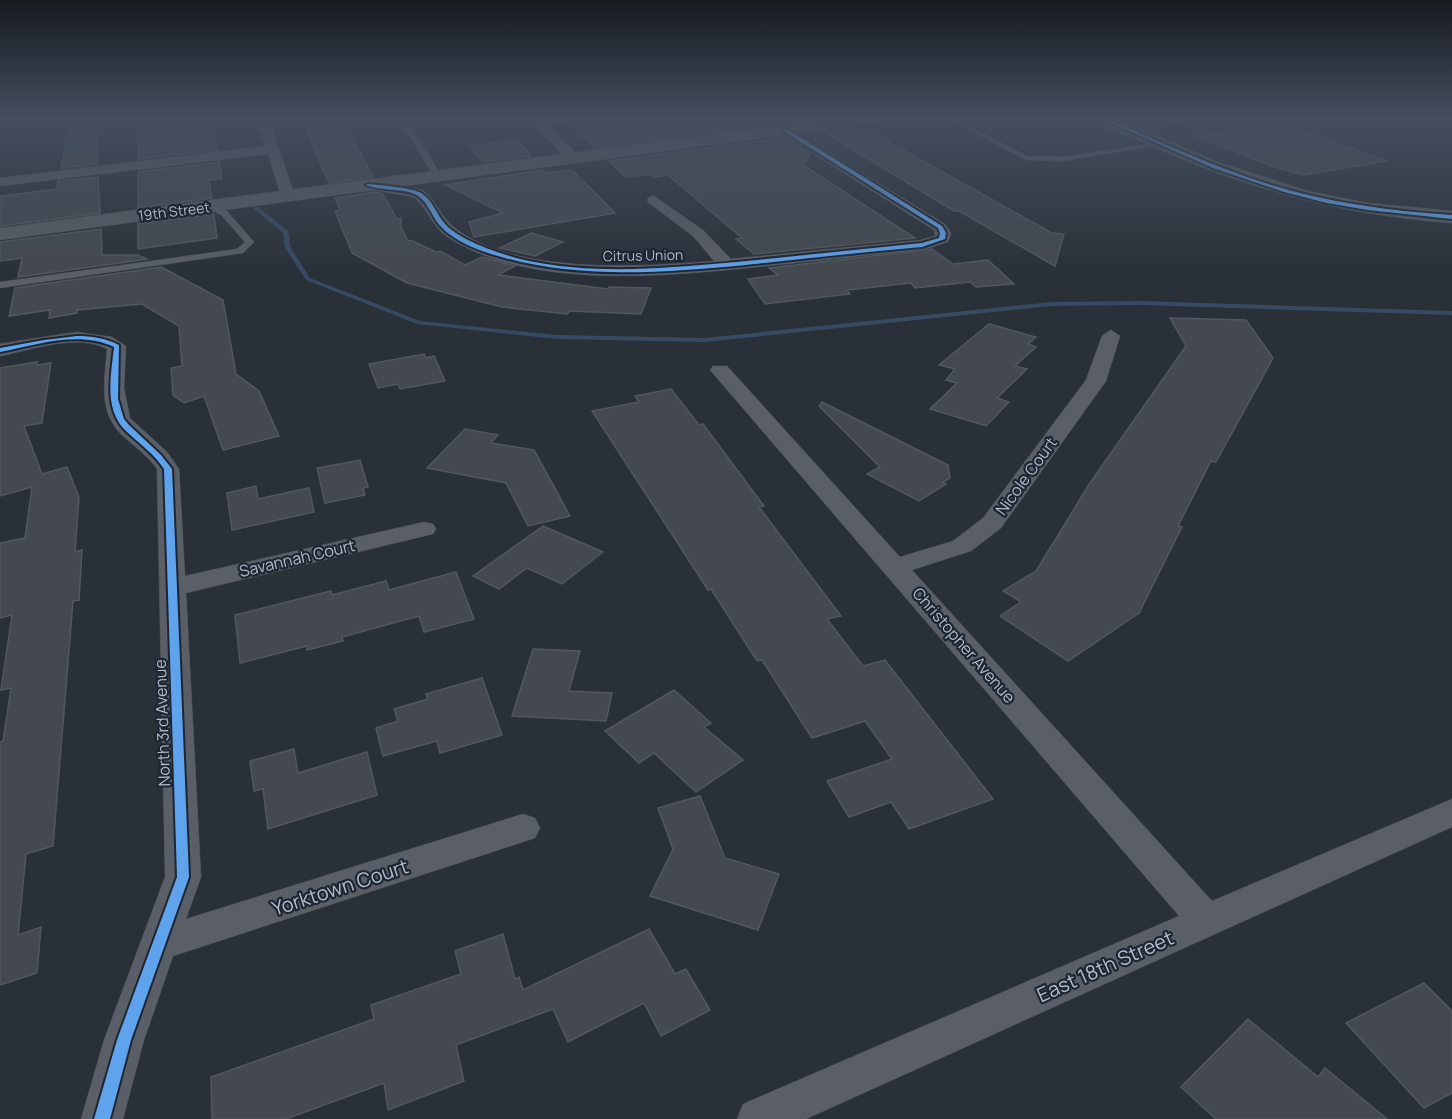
<svg xmlns="http://www.w3.org/2000/svg" width="1452" height="1119" font-family="Manrope,sans-serif">
<style>
.lines{fill:none;stroke-linecap:round;stroke-linejoin:round}
.stream{fill:#384963;fill-rule:evenodd}
.building{fill:#444950;stroke:#52575f;stroke-width:1.5}
.lane-casing{stroke:#484c53;stroke-width:1}
.street-casing{stroke:#484c53;stroke-width:1}
.secondary-casing{stroke:#484c53;stroke-width:1}
.lane{fill:#5a5e66;fill-rule:evenodd}
.street{fill:#5a5e66;fill-rule:evenodd}
.secondary{fill:#595d64;fill-rule:evenodd}
.cycleway-casing{stroke:#1d2633;stroke-width:4}
.cycleway{fill:#60a3ed;fill-rule:evenodd}
.labels{text-anchor:middle;dominant-baseline:central;stroke-width:4.5;stroke-linejoin:round;paint-order:stroke}
.far-street-label{font-size:14px;fill:#b4bcc9;stroke:#1d2633}
.street-label{font-size:16px;fill:#b4bcc9;stroke:#1d2633}
.near-street-label{font-size:20px;fill:#b4bcc9;stroke:#1d2633}
</style>
<rect width="100%" height="100%" fill="#2a3038"/>
<g class="lines">
<!-- stream -->
<path class="stream" d="M254,207H258L288,231L291,248L310,278L420,321L557,335L705,338L1052,302L1141,301L1452,311V315L1141,305L1052,306L705,342L557,339L417,324L306,280L285,248L283,233L254,209Z"/>
</g>
<!-- building -->
<g class="building">
<path d="M71,117H95L98,164L61,168Z"/>
<path d="M139,117H212L217,150L138,159Z"/>
<path d="M301,117H341L373,177L329,183Z"/>
<path d="M659,117H771L780,123L595,148L576,130Z"/>
<path d="M1280,123L1321,137L1387,161L1304,175L1274,167L1196,136Z"/>
<path d="M866,129L1052,233L1064,234L1055,266L959,211H954L827,134Z"/>
<path d="M784,138L810,154L803,165L915,238L754,254L736,239L742,238L668,175L655,177L651,174L626,177L609,161Z"/>
<path d="M517,140L531,156L483,162L470,146Z"/>
<path d="M219,162L222,179L209,180L212,198L138,208V172Z"/>
<path d="M543,170L546,173L572,170L615,213L474,237L469,222L503,213L445,185Z"/>
<path d="M98,177L100,213L0,226V196L57,189L58,181Z"/>
<path d="M374,192L383,194L397,219L401,218V227L408,241L411,240L436,252L440,251L465,265L482,257L515,266L498,275L608,289L609,287L651,288L641,314L570,311L567,314L502,307L407,283L352,253L335,211L340,210L335,198Z"/>
<path d="M214,214L217,238L138,249V224Z"/>
<path d="M101,229L102,255H138L147,259L18,277L22,258L0,261V242Z"/>
<path d="M531,233L563,242L535,256L500,248Z"/>
<path d="M932,249L953,264L988,260L1014,284L976,287L970,282L915,288L911,283L847,290L850,294L765,304L748,279L778,275L769,268Z"/>
<path d="M161,267L223,300L236,374L259,391L279,436L223,450L204,396L184,403L173,395L171,368L182,366L179,326L142,304L77,310V313L49,318L50,310L9,316L15,288Z"/>
<path d="M1170,318L1246,320L1273,358L1216,462L1211,461L1178,526L1182,527L1139,613L1068,661L1000,616L1021,602L1003,591L1036,571L1090,483L1186,346Z"/>
<path d="M989,324L1036,337L1028,344L1036,347L1015,366L1027,369L997,398L1009,402L986,426L930,409L957,383L946,380L955,369L939,365Z"/>
<path d="M424,354L426,358L434,356L445,381L400,389L398,384L378,388L369,364Z"/>
<path d="M37,362V365L51,363L42,423L24,426L42,474L67,467L79,497L75,552L82,550L79,600L73,601L53,846L26,854L18,935L41,927L37,973L0,985V742L3,741L11,688L1,690L12,615L0,618V543L25,538L32,487L0,496V368Z"/>
<path d="M671,389L699,425L703,424L764,506L759,507L841,616L827,619L863,666L885,660L993,799L909,829L891,802L849,817L827,781L892,759L865,721L812,738L762,660L757,661L711,589L708,590L592,411L639,402L635,396Z"/>
<path d="M822,402L948,465L950,478L942,483L946,484L919,501L867,474L880,467L819,406Z"/>
<path d="M465,429L498,435L491,443L534,450L570,516L528,526L506,483L427,468Z"/>
<path d="M360,460L368,487L363,488L365,495L325,503L317,468Z"/>
<path d="M256,486L258,499L309,488L314,512L232,530L227,493Z"/>
<path d="M543,526L603,552L562,584L527,568L499,589L473,576Z"/>
<path d="M456,572L474,619L424,632L419,616L342,637L343,641L307,650V646L240,663L235,615L331,591L332,595L386,581L389,590Z"/>
<path d="M533,649L580,651L569,691L612,693L606,721L512,716Z"/>
<path d="M482,678L502,735L440,753L437,741L383,756L376,728L398,721L394,709L428,699L426,694Z"/>
<path d="M674,690L711,723L704,727L743,760L696,792L654,753L639,763L605,731Z"/>
<path d="M294,749L298,773L367,752L377,795L268,829L263,789L254,791L250,761Z"/>
<path d="M700,796L725,858L779,874L758,930L650,896L673,849L658,808Z"/>
<path d="M649,929L675,974L686,969L710,1010L661,1036L644,1003L568,1042L553,1009L456,1045L464,1081L388,1110L384,1083L286,1119H212L211,1077L374,1019L371,1005L461,974L455,951L503,934L515,979L519,977L523,990Z"/>
<path d="M1424,983L1452,1011V1093L1424,1108L1346,1023Z"/>
<path d="M1248,1019L1318,1077L1325,1068L1387,1119H1216L1181,1087Z"/>
</g>
<g class="lines">
<!-- lane casing -->
<g class="lane-casing">
<g id="lane">
<path d="M398,117H404L442,176L441,178H435Z"/>
<path d="M944,117H953L1027,156L1063,157L1163,142L1166,144L1063,161L1026,160Z"/>
<path d="M1191,117H1210L1126,131L1123,129Z"/>
<path d="M211,204L227,211L254,242L243,253L0,288V282L237,249L245,242L221,215L208,208L207,206Z"/>
</g>
</g>
<!-- street casing -->
<g class="street-casing">
<g id="street">
<path d="M249,117H262L273,132L295,196L293,199L288,200L281,196L268,154L0,186V178L265,146L261,133Z"/>
<path d="M552,117H588L547,125L578,155V161H568L532,123Z"/>
<path d="M785,126L945,224L951,233L948,242L922,250C876,254 831,259 785,264C686,274 538,294 449,238C433,228 428,209 414,197L368,189L361,185L368,181L423,190C436,201 442,218 455,228C514,275 643,267 714,261L693,236L649,203L647,200L649,197L654,196L703,230L731,259L921,240L935,236L934,230L781,133V127Z"/>
<path d="M1111,330L1120,336L1106,381L1001,528L971,551L912,570L1212,901L1452,799V827L806,1119H737L743,1104L1179,916L710,370L713,366H727L900,557L953,541L983,518L1086,380L1102,336Z"/>
<path d="M77,332L112,337L126,346L124,388L130,418L167,452L179,469L185,576L424,522L433,524L436,529L433,534L186,593L201,877L186,919L523,814L535,818L540,828L535,838L173,956L144,1040L123,1119H81L104,1040L165,877L157,469C148,456 135,447 123,436C97,412 105,380 107,349C77,333 32,350 0,356V344Z"/>
</g>
</g>
<!-- secondary casing -->
<g class="secondary-casing">
<g id="secondary">
<path d="M844,117H890L883,122L0,240V228Z"/>
<path d="M1092,117H1113L1221,163L1308,191L1368,203L1452,211V223C1341,215 1246,189 1145,143C1129,136 1103,130 1092,117Z"/>
</g>
</g>
<!-- lane -->
<use href="#lane" class="lane"/>
<!-- street -->
<use href="#street" class="street"/>
<!-- secondary -->
<use href="#secondary" class="secondary"/>
<!-- cycleway casing -->
<g class="cycleway-casing">
<g id="cycleway">
<path d="M1097,117H1104C1156,140 1207,164 1262,182C1323,202 1388,211 1452,215V219L1368,210L1327,203L1284,192L1213,168Z"/>
<path d="M783,129H787L942,226L946,233L945,239L922,247C863,252 804,259 745,265C660,273 574,280 491,254C472,248 449,238 437,222C431,213 427,202 418,196C408,188 379,191 366,185L368,184C380,185 413,188 421,193C433,200 437,216 446,225C462,242 506,256 529,261C597,275 668,268 736,262C798,256 860,249 922,243L939,238L940,233L938,228L783,131Z"/>
<path d="M77,336C92,336 105,338 119,345L118,399L124,419L129,425L161,455L172,469L189,877L131,1040L110,1119H94L117,1040L177,877L164,469C154,454 140,444 127,432C103,410 111,376 114,347C79,330 36,345 0,352V348L44,340Z"/>
</g>
</g>
<!-- cycleway -->
<use href="#cycleway" class="cycleway"/>
</g>
<!-- sky -->
<linearGradient id="sky" x2="0" y2="1"><stop stop-color="#171a1f"/><stop offset="0.43" stop-color="#444e5e"/><stop offset="1" stop-color="#444e5e" stop-opacity="0"/></linearGradient>
<rect width="1452" height="274" fill="url(#sky)"/>
<g class="labels">
<!-- far-street labels -->
<g class="far-street-label">
<text transform="translate(174 211) rotate(-7)">19th Street</text>
<text transform="translate(643 255) rotate(-1)">Citrus Union</text>
</g>
<!-- street labels -->
<g class="street-label">
<text transform="translate(1026 476) rotate(-54)">Nicole Court</text>
<text transform="translate(297 558) rotate(-13)">Savannah Court</text>
<text transform="translate(964 645) rotate(49)">Christopher Avenue</text>
<text transform="translate(162 723) rotate(-92)">North 3rd Avenue</text>
</g>
<!-- near-street labels -->
<g class="near-street-label">
<text transform="translate(340 887) rotate(-18)">Yorktown Court</text>
<text transform="translate(1105 966) rotate(-24)">East 18th Street</text>
</g>
</g>
</svg>
